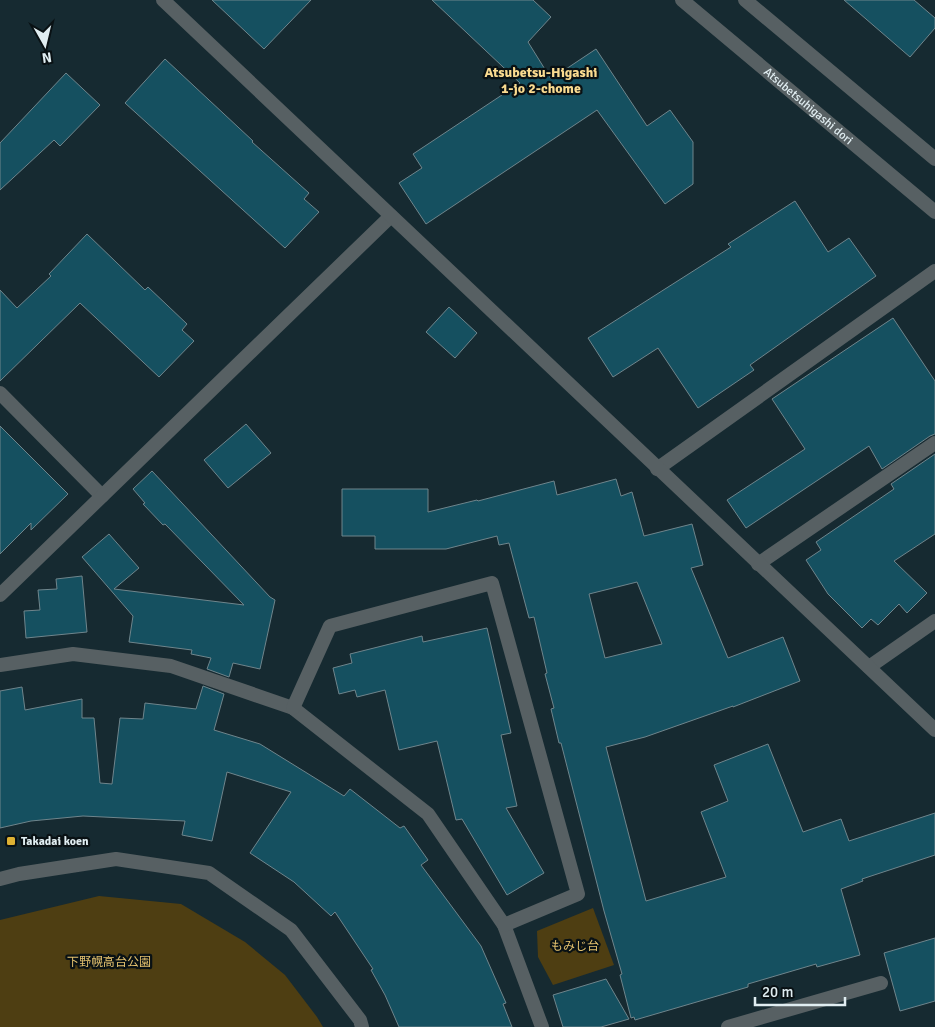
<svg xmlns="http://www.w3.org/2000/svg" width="935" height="1027" font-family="Signika,'Noto Sans JP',sans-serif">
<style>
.green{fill:#4e3e12}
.building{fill:#155060;stroke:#6f858c;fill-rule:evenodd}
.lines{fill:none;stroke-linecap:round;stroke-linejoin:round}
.service{stroke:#576063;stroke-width:14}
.minor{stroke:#576063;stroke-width:14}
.tertiary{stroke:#576063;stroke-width:14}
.poi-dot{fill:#deb133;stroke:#091114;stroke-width:2}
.labels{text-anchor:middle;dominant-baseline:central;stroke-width:4.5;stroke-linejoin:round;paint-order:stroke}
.street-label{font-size:12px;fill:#e0edf1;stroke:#091114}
.poi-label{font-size:12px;font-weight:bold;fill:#e0edf1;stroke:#091114;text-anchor:start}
.park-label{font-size:12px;fill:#e3c16e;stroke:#091114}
.neighbourhood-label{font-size:14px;font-weight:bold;fill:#fadb90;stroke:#091114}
</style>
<rect width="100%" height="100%" fill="#162a31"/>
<!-- green -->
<g class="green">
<path d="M99,896L181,904L245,942L285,975L317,1017L323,1027H0V920Z"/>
<path d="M593,908L614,965L553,985L538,957L537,931Z"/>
</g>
<!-- building -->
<g class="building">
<path d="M212,0H311L264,49Z"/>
<path d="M432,0H533L551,17L528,42L551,79L596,49L647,126L670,110L693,142V184L665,204L597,110L426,224L399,183L422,168L413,154L520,83Z"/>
<path d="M844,0H914L935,18V28L910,57Z"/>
<path d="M165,59L253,141L252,142L309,193L304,199L319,212L285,248L125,103Z"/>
<path d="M66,73L100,105L60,146L54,140L0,190V143Z"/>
<path d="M795,201L828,252L849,238L876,276L750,365L754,370L698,408L658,348L613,377L588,338L731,247L728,244Z"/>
<path d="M87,234L145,290L148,287L187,324L182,330L194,341L159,377L80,303L0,381V290L17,308L51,276L49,274Z"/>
<path d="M449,307L477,333L455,358L426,332Z"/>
<path d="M893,318L935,381V434L930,436L882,469L869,446L746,528L727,500L805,449L772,399Z"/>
<path d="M246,424L271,453L228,488L204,460Z"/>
<path d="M0,426L68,494L31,530V523L0,554Z"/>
<path d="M935,454V534L894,561L927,593L907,613L899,604L878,625L871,619L862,628L828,594L806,560L821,550L816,542L894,489L891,484Z"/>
<path d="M152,471L270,597L275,600L260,669L233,663L229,677L207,669L211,658L191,654L192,650L129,642L133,616L82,557L109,534L139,568L114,589L244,605L165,524L163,525L143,504L145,503L133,489Z"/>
<path d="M616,479L621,496L632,492L644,536L692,524L703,565L691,568L728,658L783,637L800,681L733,707V706L645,737L606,747L646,901L726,877L701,812L728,801L714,765L768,744L803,832L841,819L849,841L935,813V855L862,879L863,881L841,889L860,955L817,967L816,964L748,984V987L635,1020L634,1017L631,1018L620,975L622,974L604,911L561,743H559L551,709L554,708L545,674L547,673L534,617L529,618L509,543L499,545L497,536L446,549H375V536H342V489H428V512L477,500L478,501L554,481L557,495ZM637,582L662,644L605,658L589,594Z"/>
<path d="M82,576L87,632L26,638L24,611L40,610L38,590L57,589L56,579Z"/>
<path d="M487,628L511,733L501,735L517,806L506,808L544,873L507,895L462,819L456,820L437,741L399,750L385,690L357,697L355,690L339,694L333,668L352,663L350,654L422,636L423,642Z"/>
<path d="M203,686L224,694L214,730L260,744L344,796L350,789L400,828L404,826L428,860L421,865L481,946L506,1003L503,1004L512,1027H399L385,995L371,970L373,969L335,912L331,916L294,882L250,853L291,792L227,772L212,841L182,835L185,821L83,816L31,821L0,828V691L22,687L25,710L82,699V718H94L100,783L112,784L120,718L143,719L145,703L196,709Z"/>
<path d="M935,938V1001L900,1011L884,953Z"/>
<path d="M606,979L629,1019L601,1027H563L553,995Z"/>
</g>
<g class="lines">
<!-- service -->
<path class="service" d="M758,564L935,443"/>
<!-- minor -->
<g class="minor">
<path d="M0,393L102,496"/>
<path d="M657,469L935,271"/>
<path d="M0,595L391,216"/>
<path d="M0,665L73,654L171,666L293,708L428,814L504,925L542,1027"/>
<path d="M869,667L935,621"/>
<path d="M293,708L330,626L492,583L578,894L504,925"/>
<path d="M0,879L19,874L116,859L209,873L291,930L360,1020L362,1027"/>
<path d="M728,1027L881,983"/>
</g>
<!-- tertiary -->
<g class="tertiary">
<path d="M163,0L935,730"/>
<path id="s1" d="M682,0L935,212"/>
<path d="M745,0L935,159"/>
</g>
</g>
<!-- markers -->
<rect class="poi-dot" x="6" y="836" width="10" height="10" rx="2.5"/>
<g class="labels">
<!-- street labels -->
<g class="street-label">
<text stroke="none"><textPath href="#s1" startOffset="165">Atsubetsuhigashi dori</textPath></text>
</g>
<!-- poi labels -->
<g class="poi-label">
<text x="21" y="841">Takadai koen</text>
</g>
<!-- park labels -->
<g class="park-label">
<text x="575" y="946">もみじ台</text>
<text x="109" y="962">下野幌高台公園</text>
</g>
<!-- neighbourhood labels -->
<g class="neighbourhood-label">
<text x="541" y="72">Atsubetsu-Higashi<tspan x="541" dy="16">1-jo 2-chome</tspan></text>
</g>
</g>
<!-- north arrow -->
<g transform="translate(45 45) rotate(172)" stroke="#091114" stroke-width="4" paint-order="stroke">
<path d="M0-4L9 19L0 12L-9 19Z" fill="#e0edf1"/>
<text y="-8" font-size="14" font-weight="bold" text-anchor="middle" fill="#e0edf1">N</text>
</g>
<!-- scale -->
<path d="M755 997v8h90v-8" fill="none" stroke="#e0edf1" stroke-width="2.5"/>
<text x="762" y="997" font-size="15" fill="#e0edf1" stroke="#091114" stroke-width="4" paint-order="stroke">20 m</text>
</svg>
